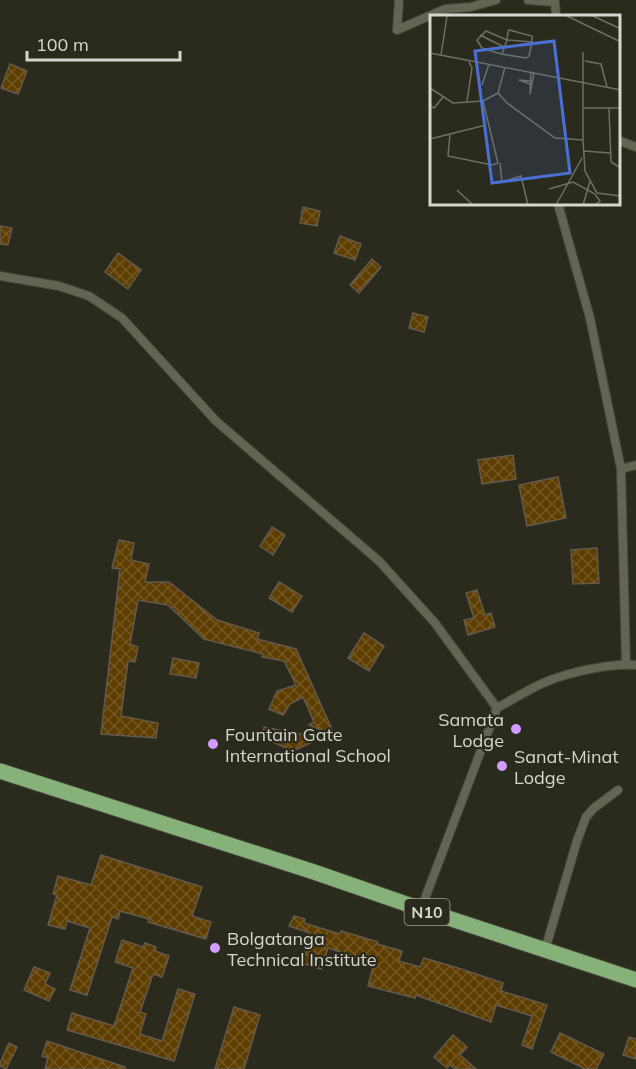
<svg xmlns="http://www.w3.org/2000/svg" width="636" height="1069" font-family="Mulish,sans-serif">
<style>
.building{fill:url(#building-cross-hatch);stroke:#635a4d;stroke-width:1.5}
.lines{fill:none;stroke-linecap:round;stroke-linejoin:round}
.street-casing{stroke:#46463a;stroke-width:10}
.highway-casing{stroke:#46463a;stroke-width:17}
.street{stroke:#646455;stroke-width:8}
.highway{stroke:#86b27a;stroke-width:15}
.poi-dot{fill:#d09dff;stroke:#2a2a1d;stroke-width:2}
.labels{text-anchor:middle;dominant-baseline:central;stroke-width:4.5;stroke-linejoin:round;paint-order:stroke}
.shield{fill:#2a2a1d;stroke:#a2a298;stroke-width:1.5}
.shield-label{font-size:16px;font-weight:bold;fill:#d6d6cd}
.poi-label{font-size:18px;fill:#d6d6cd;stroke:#2a2a1d;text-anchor:start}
.inset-road{fill:none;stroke:#6f6f63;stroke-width:1.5}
.view{fill:#4b70d5;fill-opacity:0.15;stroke:#4b70d5;stroke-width:3}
.inset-edge{fill:none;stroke:#d6d6cd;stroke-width:3}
</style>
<defs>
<pattern id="building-cross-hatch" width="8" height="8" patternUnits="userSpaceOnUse" patternTransform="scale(1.5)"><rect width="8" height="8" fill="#5d3d00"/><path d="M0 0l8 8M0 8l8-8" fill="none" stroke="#745824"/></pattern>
</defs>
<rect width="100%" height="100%" fill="#2a2a1d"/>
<!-- building -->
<g class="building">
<path d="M10,64L27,71L18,94L1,88Z"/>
<path d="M303,207L320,211L317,226L300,223Z"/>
<path d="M0,226L12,228L8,245L0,244Z"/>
<path d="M340,236L361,244L355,260L334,253Z"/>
<path d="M118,253L141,270L128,289L105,272Z"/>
<path d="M372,259L381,267L359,293L350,285Z"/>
<path d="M413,313L428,317L424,332L409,328Z"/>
<path d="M513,455L516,479L482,484L478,460Z"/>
<path d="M558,477L566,518L527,526L519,485Z"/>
<path d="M272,527L285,535L273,555L260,546Z"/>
<path d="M119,540L134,543L131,560L149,564L145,582H169L217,620L259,633L257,639L296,649L335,736L309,725L314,722L303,697L290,704L283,715L269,709L277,691L296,685L284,661L262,657L263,654L204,639L168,605L138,600L130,644L138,647L135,662L128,661L121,716L158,723L156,738L101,734L120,569L112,568Z"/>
<path d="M597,548L599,583L573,584L571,550Z"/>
<path d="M279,582L302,596L292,612L269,598Z"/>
<path d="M477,590L485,615L491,613L495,627L468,635L464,620L474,618L466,593Z"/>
<path d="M364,633L384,646L369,671L348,658Z"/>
<path d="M173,658L199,663L196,678L170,674Z"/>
<path d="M264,727L321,738L293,751L261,737Z"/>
<path d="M101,855L202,887L192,916L211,922L206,939L148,922L149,919L120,911L118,919L112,917L87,995L70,990L90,928L67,921L65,929L48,925L57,895L53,894L58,876L91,885Z"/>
<path d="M294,916L305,919L304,923L340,934L341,931L378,942L377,944L402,951L399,961L420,967L424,958L458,968L503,983L501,991L547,1005L532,1049L522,1045L532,1016L496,1005L491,1022L416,995L415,998L368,986L374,963L328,948L321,969L301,963L310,933L289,926Z"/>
<path d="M122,940L143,947L145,943L156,947L155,951L169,956L162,977L153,974L140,1012L146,1014L140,1034L162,1041L178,989L195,994L174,1061L67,1030L72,1013L114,1026L133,968L115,962Z"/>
<path d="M34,967L50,973L45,984L55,989L49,1001L24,990Z"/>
<path d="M234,1007L260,1015L244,1069H215Z"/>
<path d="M560,1033L604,1054L596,1069H585L551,1052Z"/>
<path d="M453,1035L467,1047L460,1055L476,1069H455L450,1065L447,1068L434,1057Z"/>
<path d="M629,1037L636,1039V1059L623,1055Z"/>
<path d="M47,1041L125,1067V1069H45L48,1058L42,1056Z"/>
<path d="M9,1043L17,1047L6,1069L0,1066V1063Z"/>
</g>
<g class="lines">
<!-- street casing -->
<g class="street-casing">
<g id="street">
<path d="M399,0L397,30L445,9L471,7L496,0"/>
<path d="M528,0L555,2L556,16"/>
<path d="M620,141L636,147"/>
<path d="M558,204L590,318L621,469L626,664"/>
<path d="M0,276L59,286L89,296L122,318L216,421L379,561L435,623L497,708L421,909"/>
<path d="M621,469L636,465"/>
<path d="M497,708C514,699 530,688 548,681C571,672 610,663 636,665"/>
<path d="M545,950L577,841L586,817L594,808L618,790"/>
</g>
</g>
<!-- highway casing -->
<g class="highway-casing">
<path id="highway" d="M0,771L314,872L421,909L636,980"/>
</g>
<!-- street -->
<use href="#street" class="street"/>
<!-- highway -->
<use href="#highway" class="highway"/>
</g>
<!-- markers -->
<g class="poi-dot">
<circle cx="516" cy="729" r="6"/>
<circle cx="213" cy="744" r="6"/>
<circle cx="502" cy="766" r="6"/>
<circle cx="215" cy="948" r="6"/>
</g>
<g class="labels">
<!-- shield labels -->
<rect class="shield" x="404.5" y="899" width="45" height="26" rx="4.5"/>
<g class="shield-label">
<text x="427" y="912">N10</text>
</g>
<!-- poi labels -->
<g class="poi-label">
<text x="504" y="719" text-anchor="end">Samata<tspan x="504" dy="21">Lodge</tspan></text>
<text x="225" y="734">Fountain Gate<tspan x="225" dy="21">International School</tspan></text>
<text x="514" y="756">Sanat-Minat<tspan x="514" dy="21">Lodge</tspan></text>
<text x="227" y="938">Bolgatanga<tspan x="227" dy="21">Technical Institute</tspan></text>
</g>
</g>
<!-- overview -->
<g transform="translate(430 15)">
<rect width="190" height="190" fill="#2a2a1d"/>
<path class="inset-road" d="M137,1L191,27M163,1L191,14M50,20L74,32M0,38L191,75M72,39L77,25L78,17L79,15L102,21V27L99,41L96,43L71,39L52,33L47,25L56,16L77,25L102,27M11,40L17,1M155,46L171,49L177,72M75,52L68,78L77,88L125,123L153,125V37M101,57L100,79L104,58M100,69L89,65L100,66M52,70L59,49M0,73L23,88L53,86L68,78M37,86L42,53L39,47M0,91L4,93L13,82M154,93H191M179,93L181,147L191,153M20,119L18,141L62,150L68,148L53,86M0,124L56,110M153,125L155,156L167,178L191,181M154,136L180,138M70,148L72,167L91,161L98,190M119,174L143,167L165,179L170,186L165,190M27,175L43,190M126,190L152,143M153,190L160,166"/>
<path class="view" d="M124,26L140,158L62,168L45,36Z"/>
<rect width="190" height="190" class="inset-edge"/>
</g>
<!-- scale -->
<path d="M27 51v9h153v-9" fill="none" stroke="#d6d6cd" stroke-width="3"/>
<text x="36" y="51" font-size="18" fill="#d6d6cd" stroke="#2a2a1d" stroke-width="4.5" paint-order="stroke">100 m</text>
</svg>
